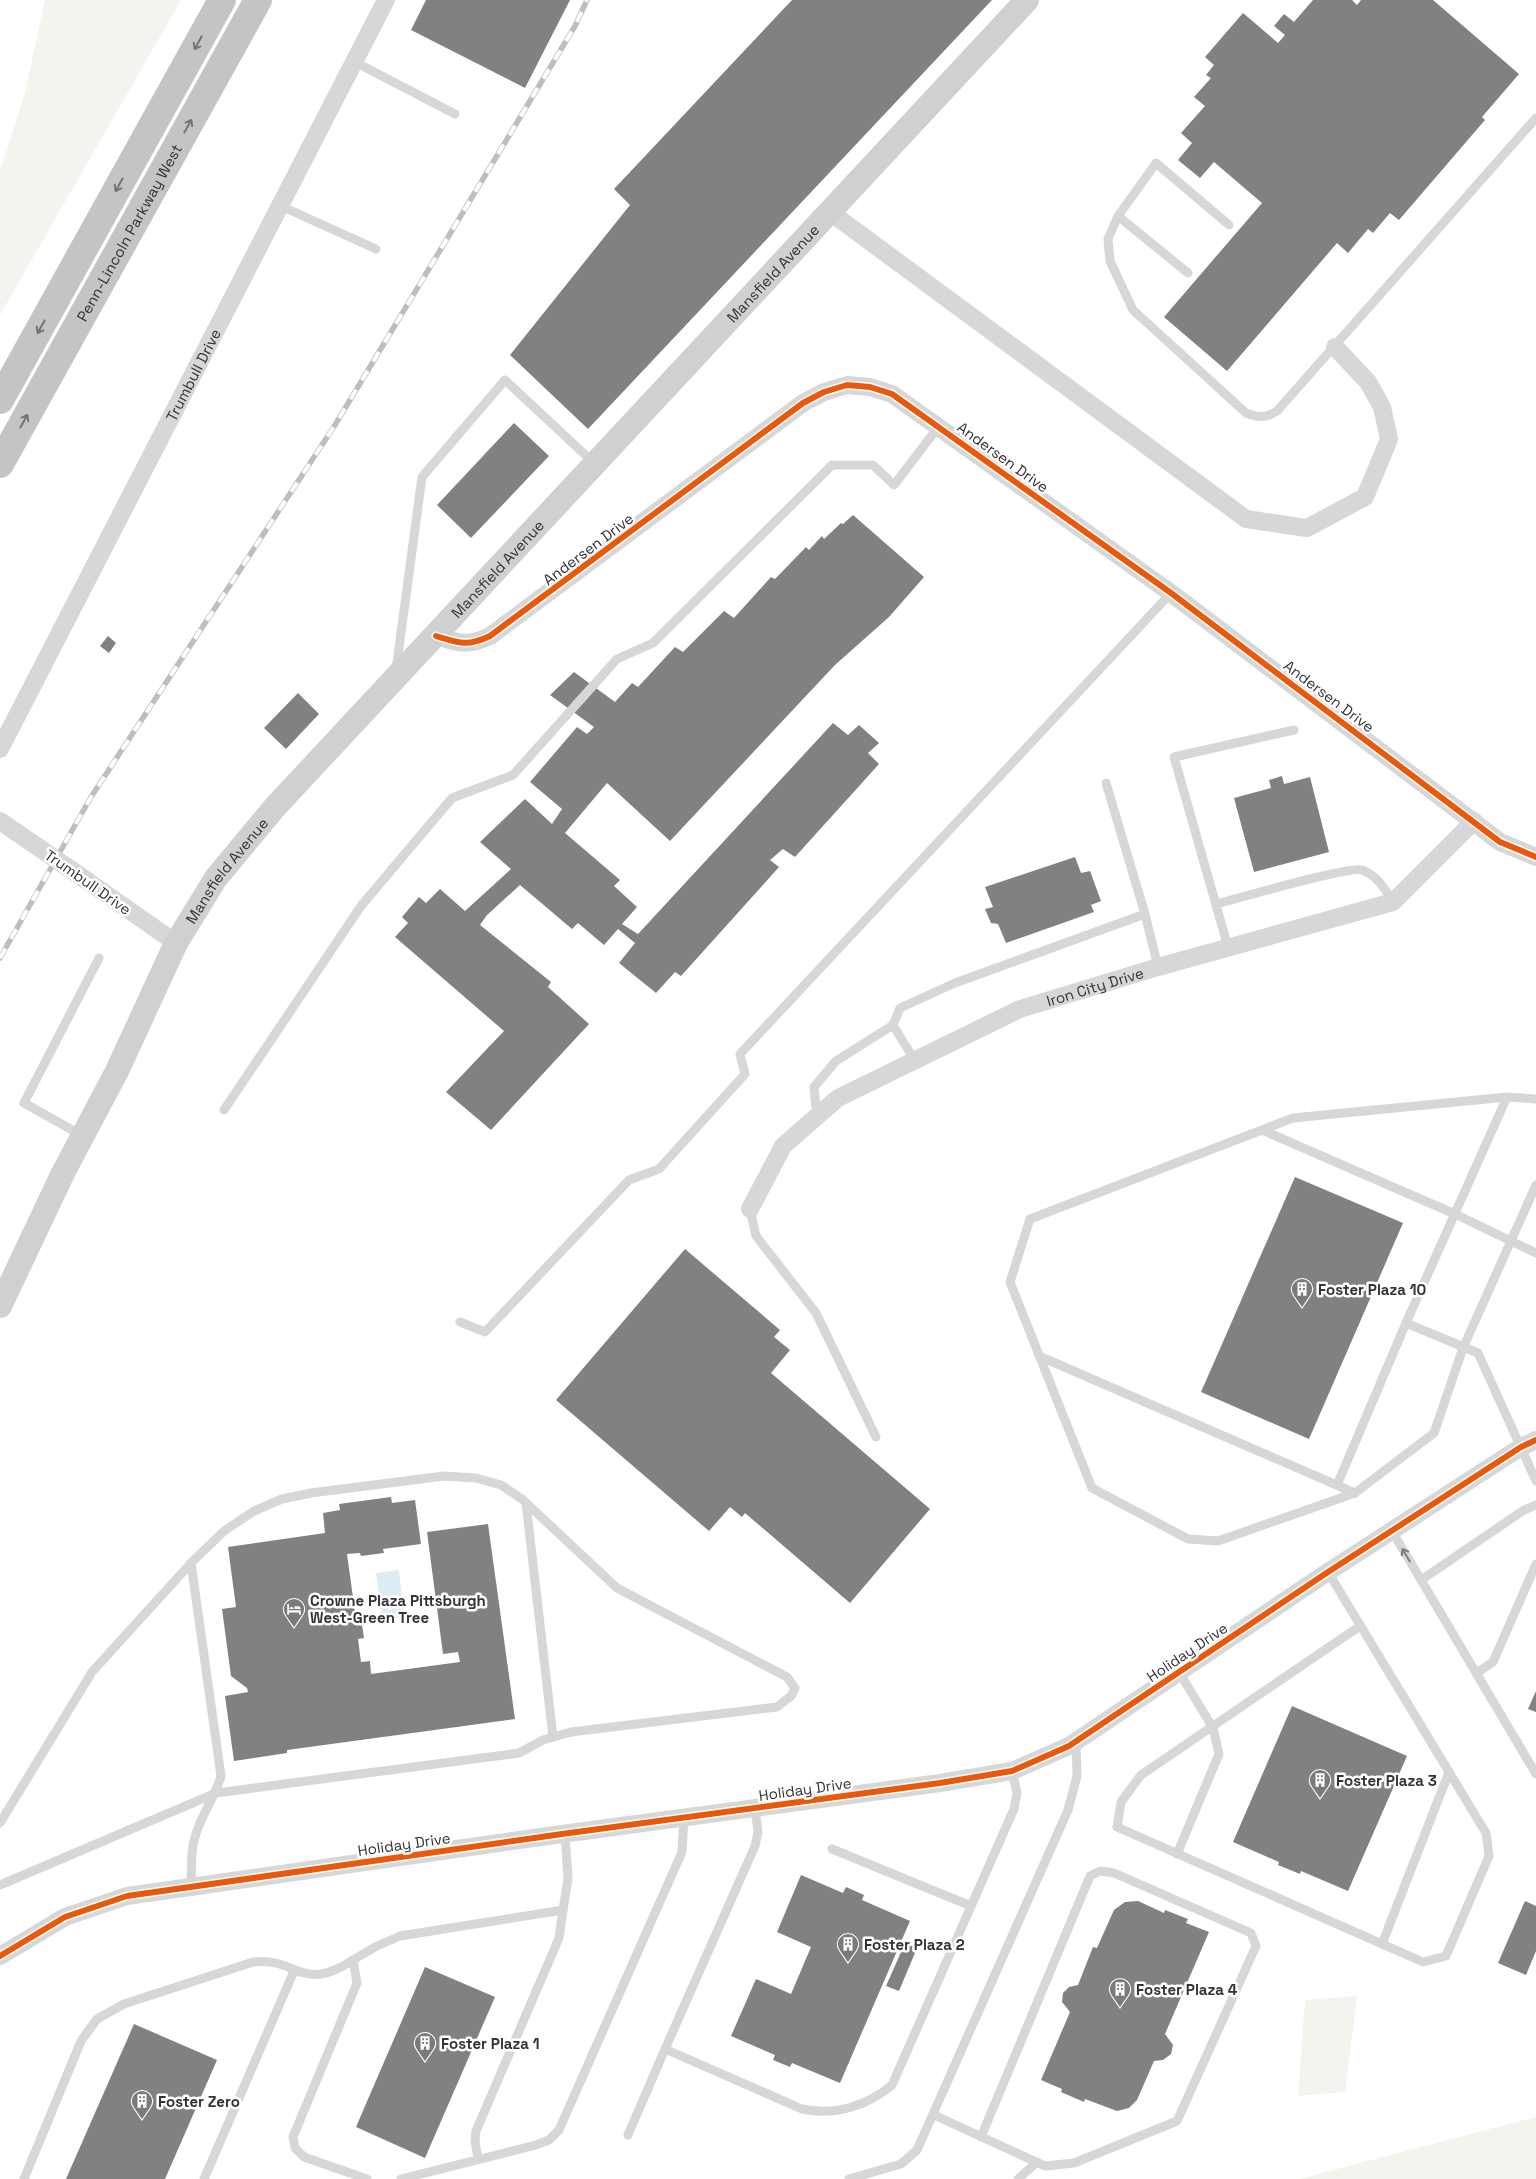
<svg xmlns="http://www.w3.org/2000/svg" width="1536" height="2179" font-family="'Space Grotesk',sans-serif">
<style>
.green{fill:#f1f5ed}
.water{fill:#ddebf3}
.building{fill:#818181}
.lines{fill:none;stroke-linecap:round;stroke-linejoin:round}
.lane{stroke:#d7d7d7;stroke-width:9}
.street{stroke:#d7d7d7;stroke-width:18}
.secondary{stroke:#d0d0d0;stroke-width:24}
.highway{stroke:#c4c4c4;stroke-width:28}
.rail-casing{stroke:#bebebe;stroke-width:5.5}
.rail{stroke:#fff;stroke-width:4;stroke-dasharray:11;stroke-linecap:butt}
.street-bridge{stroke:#d7d7d7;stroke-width:18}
.cycleway-casing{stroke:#fff;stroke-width:9}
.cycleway{stroke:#e8590c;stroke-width:6}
.oneway{stroke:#747474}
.oneway2{stroke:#7d7d7d}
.labels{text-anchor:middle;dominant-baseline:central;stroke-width:5;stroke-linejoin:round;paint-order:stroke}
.street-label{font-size:15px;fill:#333;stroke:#fff}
.poi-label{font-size:15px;font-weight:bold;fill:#333;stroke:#fff;text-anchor:start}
</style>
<rect width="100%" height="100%" fill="#fff"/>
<!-- green -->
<g class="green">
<path d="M45,0H181L0,315V172L25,93Z"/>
<path d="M1357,1996L1345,2092L1298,2096L1305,2000Z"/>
<path d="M1536,2117V2179H1299Z"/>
</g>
<!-- water -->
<path class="water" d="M399,1570L404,1617L382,1620L376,1573Z"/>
<!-- building -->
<g class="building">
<path d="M426,0H570L525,88L411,30Z"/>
<path d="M792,0H992L588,429L510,355L630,205L614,189Z"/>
<path d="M1313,0H1352L1357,5L1361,0H1433L1519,74L1482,117L1485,120L1399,220L1390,213L1373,233L1368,229L1348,253L1337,243L1227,371L1164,317L1262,203L1214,162L1200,178L1178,160L1192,143L1181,133L1205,106L1194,97L1211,78L1206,75L1214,65L1205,57L1243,13L1278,43L1285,35L1274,26L1284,14L1294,22Z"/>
<path d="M514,423L549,456L471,538L437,505Z"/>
<path d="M853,515L924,577L889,617L835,665L670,841L607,783L565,833L620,880L614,886L637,907L622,924L638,934L833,723L848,735L859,725L879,743L868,753L879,764L795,857L783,849L770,860L779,867L681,976L675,972L656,993L619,963L635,943L618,929L604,945L578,923L572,929L520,885L487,915L480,925L551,982L548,987L589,1024L491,1130L446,1092L504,1031L395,937L408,923L402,917L419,897L426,903L440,889L465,911L511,869L480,842L525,799L552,824L562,809L530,782L577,727L587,734L594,727L550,695L574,672L615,702L632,683L638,687L675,647L683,652L724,611L734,618L771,577L775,579L806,547L809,550L822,536L824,539L841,523L843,524Z"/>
<path d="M108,636L116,643L109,653L100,646Z"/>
<path d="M298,693L319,714L286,749L264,728Z"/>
<path d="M1282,776L1284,784L1310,777L1329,852L1254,872L1234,798L1271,788L1269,780Z"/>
<path d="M1075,857L1081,873L1090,871L1101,901L1091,905L1094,912L1006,943L998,924L991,923L985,909L993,907L985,887Z"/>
<path d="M1295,1177L1403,1223L1309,1439L1201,1392Z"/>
<path d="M685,1249L780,1330L774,1337L790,1350L771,1373L930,1509L850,1603L745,1513L742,1517L730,1507L709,1531L556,1400Z"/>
<path d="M391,1497L392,1503L415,1500L421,1544L383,1549L384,1553L361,1556L360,1553L347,1554L356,1619L361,1618L364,1638L358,1639L361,1662L370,1661L371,1674L460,1662L458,1652L443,1654L427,1532L488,1524L515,1719L287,1750V1753L234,1761L225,1696L248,1692L247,1688L231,1676L222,1609L236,1607L228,1547L325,1533L323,1513L340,1510L339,1504Z"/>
<path d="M1536,1691V1712L1528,1709Z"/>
<path d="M1292,1706L1407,1756L1348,1891L1301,1871L1300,1874L1278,1865L1279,1862L1233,1842Z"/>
<path d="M801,1875L843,1893L846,1887L864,1895L862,1900L910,1921L840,2083L792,2063L790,2067L773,2060L775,2055L731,2036L756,1979L791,1994L811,1947L777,1932Z"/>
<path d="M1138,1901L1164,1913L1165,1910L1188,1919L1186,1923L1209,1932L1165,2034L1173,2045L1171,2054L1163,2060L1154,2061L1137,2100L1129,2108L1117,2111L1085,2099L1084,2102L1061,2092L1062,2089L1041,2080L1070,2012L1062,2002L1063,1993L1069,1987L1078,1985L1093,1947L1097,1948L1114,1910L1125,1902Z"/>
<path d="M1525,1901L1536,1906V1951L1526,1975L1498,1963Z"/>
<path d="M905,1943L917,1948L899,1991L886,1986Z"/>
<path d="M425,1967L495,1997L425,2158L356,2127Z"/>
<path d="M134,2024L217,2060L165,2179H66Z"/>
</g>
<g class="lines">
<!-- lane -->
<g class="lane">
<path d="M355,62L455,114"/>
<path d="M281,206L376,249"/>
<path d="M1118,216L1188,273"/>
<path d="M1229,225L1156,163L1118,216L1108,239L1110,261L1133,310L1246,413C1259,418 1266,418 1277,411L1536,118"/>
<path d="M396,670L422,477L505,380L595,464"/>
<path d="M1106,783L1145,914"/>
<path d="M1216,904C1236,899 1349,866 1362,870C1378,876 1384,888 1393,902"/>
<path d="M1228,947L1174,757L1294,730"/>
<path d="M915,1061L893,1025L900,1008L955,983L1145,914L1158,967"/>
<path d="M1536,1099L1507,1097L1293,1118L1030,1219L1010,1282L1092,1488L1188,1539L1218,1541L1355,1493L1434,1433L1463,1348L1536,1185"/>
<path d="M224,1110L361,906L452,798L513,775L617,659L653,643L832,465H873L894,485L939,426"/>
<path d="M817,1117L814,1087L836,1061L893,1025"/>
<path d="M1262,1130L1455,1214L1536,1253"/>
<path d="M83,1136L24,1103L99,958"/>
<path d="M750,1209L756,1236L816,1313L876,1437"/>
<path d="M460,1322L485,1332L629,1180L659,1169L745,1074L740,1054L1171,593"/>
<path d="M1406,1323L1478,1353L1536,1481"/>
<path d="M1039,1356L1355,1493"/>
<path d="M1337,1485L1406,1323L1507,1097"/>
<path d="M526,1503L553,1737"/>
<path d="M1392,1531L1536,1774"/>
<path d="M1328,1572L1486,1833L1489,1856L1446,1956L1423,1962L1117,1827L1121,1802L1141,1775L1360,1626"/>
<path d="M1421,1580L1524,1510L1536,1505"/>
<path d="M1477,1673L1493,1662L1536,1564"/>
<path d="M755,1808L758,1832L755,1846L665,2049L802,2109C835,2116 867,2106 892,2085L1014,1809L1017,1793L1012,1771"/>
<path d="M0,1823L92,1672L191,1563L224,1531L254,1511L282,1499L311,1493L444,1476L476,1478L501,1485L522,1499L617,1588L787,1677L795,1688L791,1696L777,1707L571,1732L543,1740L519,1753L216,1793L0,1885"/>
<path d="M832,1849L971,1906"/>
<path d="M1177,1854L1219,1754L1213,1728L1179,1672"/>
<path d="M191,1887C192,1871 190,1851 195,1837C201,1815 215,1797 221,1776L191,1563"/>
<path d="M1382,1944L1449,1772"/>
<path d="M934,2115L1045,2166L1074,2163L1177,2121L1256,1946L1251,1933L1114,1873L1100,1871L1090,1876L981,2137"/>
<path d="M628,2135L665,2049"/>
<path d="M478,2158L475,2142L476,2131L559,1938L563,1910"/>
<path d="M24,2179L81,2041L97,2019L124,2004L253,1962C299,1957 301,1994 353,1960"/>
<path d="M204,2179L294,1971"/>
<path d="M367,2179L304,2157L295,2148L293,2137L357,1983L353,1960L375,1947L400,1936L563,1910L568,1879L565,1833"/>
<path d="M401,2179L536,2145L549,2140L559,2130L682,1852L684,1817"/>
<path d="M849,2179L901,2164L917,2150L1068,1810L1077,1776L1076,1742"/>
<path d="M1018,2179L1037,2162"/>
</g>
<!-- street -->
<g class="street">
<path d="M830,212L1246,519L1307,528L1365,497L1389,439L1382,407L1368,382L1335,347"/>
<path d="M436,636C459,643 467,647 490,636L803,403L824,392L847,385L870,387L892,394L1171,593L1500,842L1536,857"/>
<path id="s1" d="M0,749L386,0"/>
<path d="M0,821L16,832"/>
<path d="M86,880L176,943"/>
<path id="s2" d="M750,1209L783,1146L838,1098L1020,1009L1158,967L1393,902L1474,821"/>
<path d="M0,1956L65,1917L127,1896L562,1834L940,1783L1012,1771L1069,1746L1328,1572L1521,1447L1536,1440"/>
</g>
<!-- secondary -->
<path class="secondary" id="s3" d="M0,1306L63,1173L117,1071L176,943L216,878L275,807L1027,0"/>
<!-- highway -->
<g class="highway">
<path d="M0,400L222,0"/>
<path id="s4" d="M0,464L258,0"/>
</g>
<!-- rail casing -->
<g class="rail-casing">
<path id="rail" d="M0,958L91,797L335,425L575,26L587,0"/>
</g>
<!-- rail -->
<use href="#rail" class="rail"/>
<!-- street-bridge -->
<path class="street-bridge" d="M16,832L86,880"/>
<!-- cycleway casing -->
<g class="cycleway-casing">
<g id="cycleway">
<path d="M436,636C459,643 467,647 490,636L803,403L824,392L847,385L870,387L892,394L1171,593L1500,842L1536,857"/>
<path d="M0,1956L65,1917L127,1896L562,1834L940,1783L1012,1771L1069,1746L1328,1572L1521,1447L1536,1440"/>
</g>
</g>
<!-- cycleway -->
<use href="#cycleway" class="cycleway"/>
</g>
<!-- one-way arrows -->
<defs><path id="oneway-shaft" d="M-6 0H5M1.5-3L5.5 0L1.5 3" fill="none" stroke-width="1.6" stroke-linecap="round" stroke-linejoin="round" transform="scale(1.25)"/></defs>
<g class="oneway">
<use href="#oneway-shaft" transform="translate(198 43) rotate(119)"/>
<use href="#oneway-shaft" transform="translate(188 126) rotate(-61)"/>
<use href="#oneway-shaft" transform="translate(119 185) rotate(119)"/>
<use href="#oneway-shaft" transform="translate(41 327) rotate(119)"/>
<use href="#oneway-shaft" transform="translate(24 421) rotate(-61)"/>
</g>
<use class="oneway2" href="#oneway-shaft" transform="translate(1406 1555) rotate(-121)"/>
<!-- icons -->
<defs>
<g id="building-pin" transform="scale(1.125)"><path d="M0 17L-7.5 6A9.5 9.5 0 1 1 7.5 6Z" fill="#7a7a7a" stroke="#fff"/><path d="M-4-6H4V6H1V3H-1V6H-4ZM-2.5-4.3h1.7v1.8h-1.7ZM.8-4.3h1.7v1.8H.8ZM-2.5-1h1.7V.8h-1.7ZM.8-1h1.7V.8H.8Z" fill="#fff"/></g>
<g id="hotel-pin" transform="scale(1.125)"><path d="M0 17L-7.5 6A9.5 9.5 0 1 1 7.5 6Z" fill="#7a7a7a" stroke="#fff"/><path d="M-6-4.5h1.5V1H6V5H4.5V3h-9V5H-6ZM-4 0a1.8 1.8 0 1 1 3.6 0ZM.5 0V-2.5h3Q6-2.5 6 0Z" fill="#fff"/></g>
</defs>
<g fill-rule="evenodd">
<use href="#building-pin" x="1302" y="1289"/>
<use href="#hotel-pin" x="294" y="1609"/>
<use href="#building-pin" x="1320" y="1780"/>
<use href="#building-pin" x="848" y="1944"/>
<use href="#building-pin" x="1120" y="1989"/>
<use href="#building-pin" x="425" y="2043"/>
<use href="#building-pin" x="142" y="2101"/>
</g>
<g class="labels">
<!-- street labels -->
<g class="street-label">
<text stroke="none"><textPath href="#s4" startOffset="265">Penn-Lincoln Parkway West</textPath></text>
<text stroke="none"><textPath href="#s3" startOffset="1302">Mansfield Avenue</textPath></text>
<text stroke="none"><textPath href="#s1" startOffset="421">Trumbull Drive</textPath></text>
<text transform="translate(1003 457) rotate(36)">Andersen Drive</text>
<text transform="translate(588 549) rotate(-37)">Andersen Drive</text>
<text stroke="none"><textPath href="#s3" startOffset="898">Mansfield Avenue</textPath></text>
<text transform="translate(1329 696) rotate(37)">Andersen Drive</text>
<text stroke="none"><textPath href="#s3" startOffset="492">Mansfield Avenue</textPath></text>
<text transform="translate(88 882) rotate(35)">Trumbull Drive</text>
<text stroke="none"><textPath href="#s2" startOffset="425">Iron City Drive</textPath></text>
<text transform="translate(1187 1652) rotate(-34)">Holiday Drive</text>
<text transform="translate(805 1789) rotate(-8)">Holiday Drive</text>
<text transform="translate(404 1844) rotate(-8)">Holiday Drive</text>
</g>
<!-- poi labels -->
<g class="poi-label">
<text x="1318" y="1289">Foster Plaza 10</text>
<text x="310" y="1600">Crowne Plaza Pittsburgh<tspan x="310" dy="17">West-Green Tree</tspan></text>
<text x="1336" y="1780">Foster Plaza 3</text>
<text x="864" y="1944">Foster Plaza 2</text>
<text x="1136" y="1989">Foster Plaza 4</text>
<text x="441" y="2043">Foster Plaza 1</text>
<text x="158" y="2101">Foster Zero</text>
</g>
</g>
</svg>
